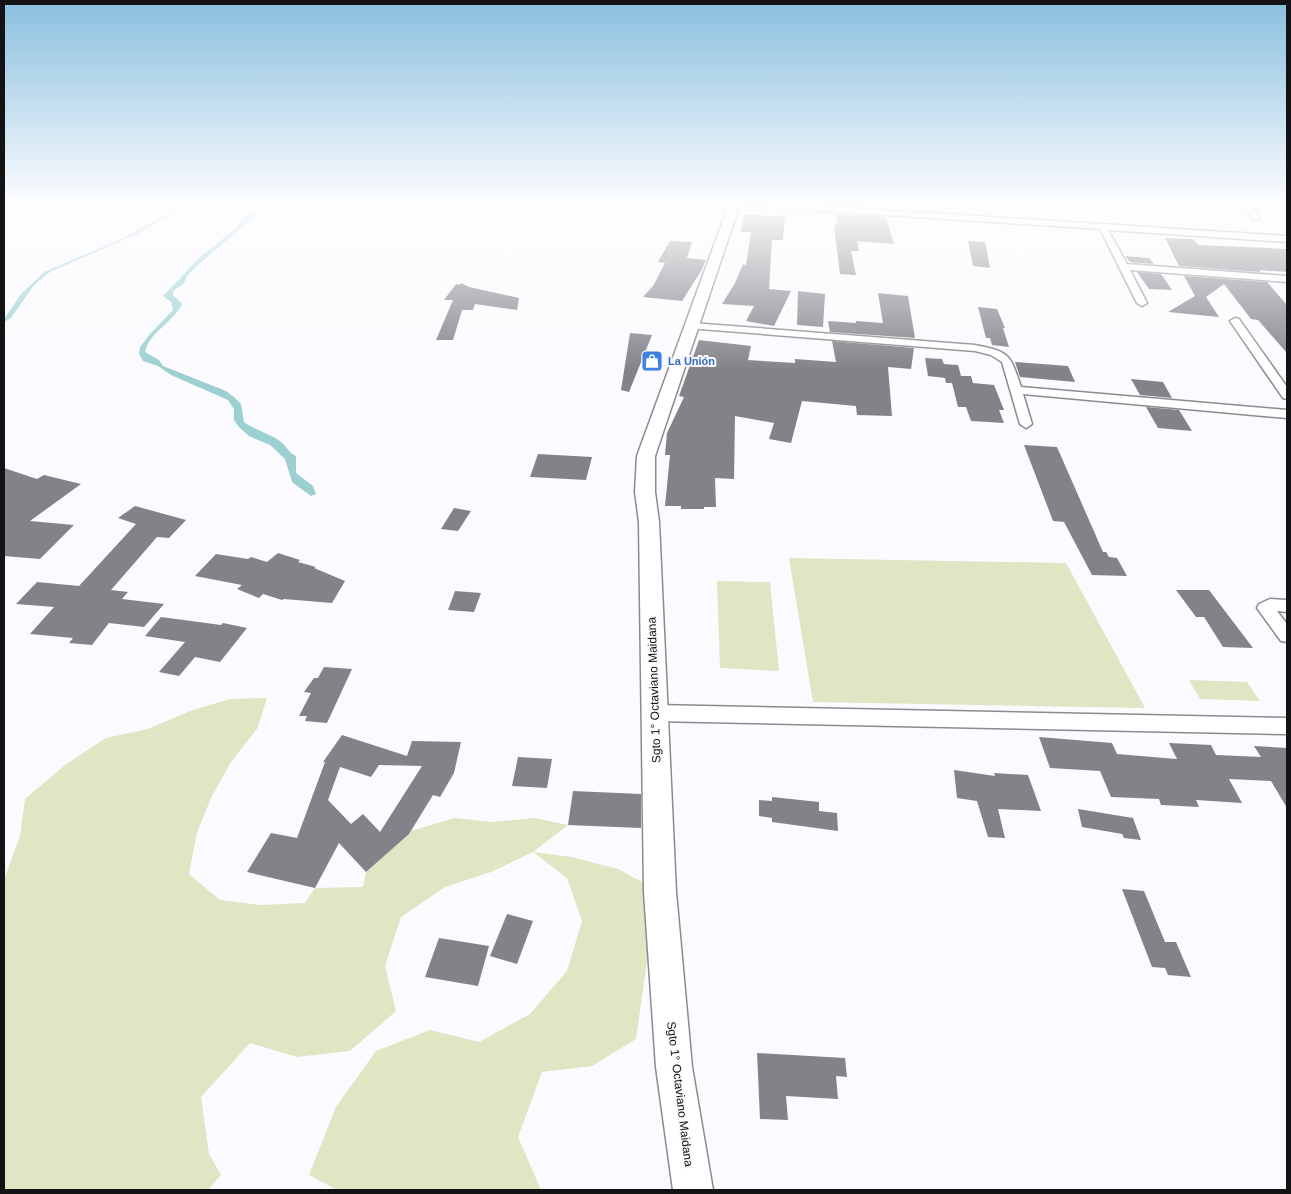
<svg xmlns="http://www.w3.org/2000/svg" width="1291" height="1194" font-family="Arial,sans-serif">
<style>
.green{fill:#e1e5c4}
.water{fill:#9cd0d0}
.building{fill:#838288;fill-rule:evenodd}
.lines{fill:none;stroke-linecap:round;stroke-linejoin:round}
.minor-casing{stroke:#8c8a90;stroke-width:3}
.secondary-casing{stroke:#8c8a90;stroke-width:3}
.minor{fill:#fff;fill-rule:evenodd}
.secondary{fill:#fff;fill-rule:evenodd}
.labels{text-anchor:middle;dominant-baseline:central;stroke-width:4;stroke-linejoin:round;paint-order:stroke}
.far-shop-label{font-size:11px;font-weight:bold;fill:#366cbe;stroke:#fbfafe;text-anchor:start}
.street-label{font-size:12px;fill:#131214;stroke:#fbfafe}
</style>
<rect width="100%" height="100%" fill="#fbfafe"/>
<!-- green -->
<g class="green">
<path d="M789,558L1066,563L1145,708L813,702Z"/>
<path d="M717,581L770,582L779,671L720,668Z"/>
<path d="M1189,680L1247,682L1260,701L1200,699Z"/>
<path d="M267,698L257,729L231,762L212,796L197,832L189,874L220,900L261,905L305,903L315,888L363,887L366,872L411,831L454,818L492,822L535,818L568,825L533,852L571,857L618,869L660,892L651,933L636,1039L592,1066L542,1072L518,1137L541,1190H337L309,1175L336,1107L376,1051L430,1030L479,1042L530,1014L567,971L582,921L567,878L533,852L491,872L445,887L401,917L385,966L396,1011L350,1051L297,1057L250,1043L201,1097L209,1154L221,1175L208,1190H4V880L20,836L25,799L65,765L106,738L148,729L190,711L230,699Z"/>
</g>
<!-- water -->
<g class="water">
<path d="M184,204H188L139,233L50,272L34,285L11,318L4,322V319L21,294L44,272L124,238Z"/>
<path d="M255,204H260L254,217L198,265L187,276L184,283L173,291V295L182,304C173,323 149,332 145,352L159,360L163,366L226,391L235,398L241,404L244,422C256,431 273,434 282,443C288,448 289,453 296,456V473L313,486L316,494L311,496L292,482L285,459L270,445L249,436L239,427L234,420V409L228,400L171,375L158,366L143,361L139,354L140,347L150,334L173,310L171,302L163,296L167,292L201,256L235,229Z"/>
</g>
<!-- building -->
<g class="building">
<path d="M744,214L785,217L783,240H772L769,289L791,291L774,326L746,321L754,306L722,304L735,283L743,264L746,265L751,232H741Z"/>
<path d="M837,214L886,217L894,244L857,241L859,251H851L856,275L840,274L834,225L837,224Z"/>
<path d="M1165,238L1193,239L1199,245L1287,249V272L1260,270V272L1179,266Z"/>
<path d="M670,241L692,242L687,258L706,260L701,271L682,301L643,297L653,286L665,263L658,262Z"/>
<path d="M968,241L985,242L990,268L973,266Z"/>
<path d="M1125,256L1149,258L1154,264L1130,262Z"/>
<path d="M1137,272L1161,274L1172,290L1149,289Z"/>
<path d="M1184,276L1267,282L1287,305V353L1258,320L1251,319L1224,284L1206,297L1219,317L1168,312L1195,296Z"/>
<path d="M461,283L469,287L519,298L517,310L475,304L473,310H462L453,340H436L453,300H444L456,284L460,285Z"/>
<path d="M798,291L825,294L823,327L797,325Z"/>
<path d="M878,293L908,296L915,338L830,332L828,321L856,323V321L883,323Z"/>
<path d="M978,307L997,309L1005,328H1003L1009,347L992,345L990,338H986Z"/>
<path d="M630,333L652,335L629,392L621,390Z"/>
<path d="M699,340L751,346L748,360L795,363V359L836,362L832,341L914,348L911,369L888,367L892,416L857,415L856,406L802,401L791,443L769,439L774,423L735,416L734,479L715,478L716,507H704V509H681V506H665L670,455H665L667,433L684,397L679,396Z"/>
<path d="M925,358L942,359L944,364L958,365L961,376H971L973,383L994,385L1004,410H999L1004,423L971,421L966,407H958L952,383H946L945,378L928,376Z"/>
<path d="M1015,362L1068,366L1075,382L1020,377Z"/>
<path d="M1131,379L1163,382L1172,398L1140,395Z"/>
<path d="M1146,407L1179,410L1192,431L1158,428Z"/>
<path d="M1024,445L1057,447L1103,552H1106L1109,557L1117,558L1127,576L1092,575L1064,522L1053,521Z"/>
<path d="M538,454L592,457L586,480L530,477Z"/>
<path d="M4,468L37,479L44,475L81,484L30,521L74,525L40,559L4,556Z"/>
<path d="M135,506L186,520L169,538L157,537L111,590L128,592L122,599L164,604L144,627L109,623L92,645L69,643L73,638L30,634L54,607L16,604L37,582L79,586L136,524L118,518Z"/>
<path d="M454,508L471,511L458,531L441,529Z"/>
<path d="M278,553L300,560L298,562L316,567L314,568L345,581L332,603L284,599L282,600L263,594L259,598L237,589L242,585L195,576L216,554L248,559L251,557L267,562Z"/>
<path d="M1176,590H1209L1253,648L1223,647L1204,617H1196Z"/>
<path d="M455,591L481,593L474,612L448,610Z"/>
<path d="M161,617L221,625L223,623L247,628L220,662L195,657L179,676L159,672L185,642L145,636Z"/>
<path d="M324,667L352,669L327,723L305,721L307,716H299L311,693L304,692L314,678H318Z"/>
<path d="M342,735L407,756L412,741L461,742L454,773L440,797L433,795L409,834L366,872L339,843L315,888L247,872L271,833L297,838L325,762H323ZM379,765L422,766L380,832L363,814L351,824L328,800L340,767L371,777Z"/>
<path d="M1039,737L1112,743L1117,754L1177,759L1169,743L1211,745L1216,755L1261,757L1254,746L1287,748V808L1271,781L1229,779L1242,803L1196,800L1199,807L1161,805L1159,799L1111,797L1100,771L1050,768Z"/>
<path d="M518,757L552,759L547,788L512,786Z"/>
<path d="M954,770L995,776L994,773L1028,775L1041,811L998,809L1005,838L988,837L977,801L957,798Z"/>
<path d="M573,791L641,794V828L568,825Z"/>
<path d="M772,797L819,802V811L837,813L838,831L772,822V818L759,816V800L772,801Z"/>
<path d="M1078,809L1133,818L1141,840L1124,838L1122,834L1082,827Z"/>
<path d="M1122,889L1144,891L1165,942H1176L1191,977L1168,975L1165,968L1152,967Z"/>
<path d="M507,914L533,921L517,964L490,956Z"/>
<path d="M439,938L489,946L478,986L425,977Z"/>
<path d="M757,1053L845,1058L847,1077L836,1076L838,1099L786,1096L788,1120L760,1119Z"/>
</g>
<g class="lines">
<!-- minor casing -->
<g class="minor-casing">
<g id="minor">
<path d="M745,204H788L1287,236V242L1108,230L1127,264L1287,276V282L1130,270L1147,303L1142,306L1137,303L1100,229L749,206Z"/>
<path d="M1244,204H1252L1260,218L1259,220H1253Z"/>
<path d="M1235,318L1239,319L1287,387V399L1283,398L1230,321Z"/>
<path d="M692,323L975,345C1010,352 1010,354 1021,387L1287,410V418L1023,394L1032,424L1026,428L1020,424L1002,362L991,355L975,351L688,328L687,326L688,324Z"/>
<path d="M1270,599L1287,600V612L1277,611L1287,624V642L1281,641L1257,608L1259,604Z"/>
<path d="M654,705L1287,718V734L654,721L647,719L645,713L647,707Z"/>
</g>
</g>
<!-- secondary casing -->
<g class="secondary-casing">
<path id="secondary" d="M729,204H740L655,456V492L659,522L676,892L692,1067L713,1190H673L656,1067L644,892L639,522L635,492L637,456Z"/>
</g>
<!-- minor -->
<use href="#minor" class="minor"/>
<!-- secondary -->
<use href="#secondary" class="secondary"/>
</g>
<!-- sky -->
<linearGradient id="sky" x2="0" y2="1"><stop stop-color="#89bfde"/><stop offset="0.55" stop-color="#fdfdff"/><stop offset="1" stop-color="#fdfdff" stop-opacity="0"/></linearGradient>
<rect width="1291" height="371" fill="url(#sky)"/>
<!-- icons -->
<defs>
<g id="shop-square" transform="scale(1.125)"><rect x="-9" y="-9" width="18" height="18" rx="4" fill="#3f7fe0" stroke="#fbfafe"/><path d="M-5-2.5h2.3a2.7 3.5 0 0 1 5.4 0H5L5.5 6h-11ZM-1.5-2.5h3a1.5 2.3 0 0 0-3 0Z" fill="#fff"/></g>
</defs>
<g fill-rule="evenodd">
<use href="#shop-square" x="652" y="361"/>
</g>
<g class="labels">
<!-- far-shop labels -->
<g class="far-shop-label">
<text x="668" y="361">La Unión</text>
</g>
<!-- street labels -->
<g class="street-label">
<text transform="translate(654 690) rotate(-92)">Sgto 1° Octaviano Maidana</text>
<text transform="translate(680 1094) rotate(83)">Sgto 1° Octaviano Maidana</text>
</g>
</g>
<!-- border -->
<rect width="1291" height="1194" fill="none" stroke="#131214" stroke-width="10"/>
</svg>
